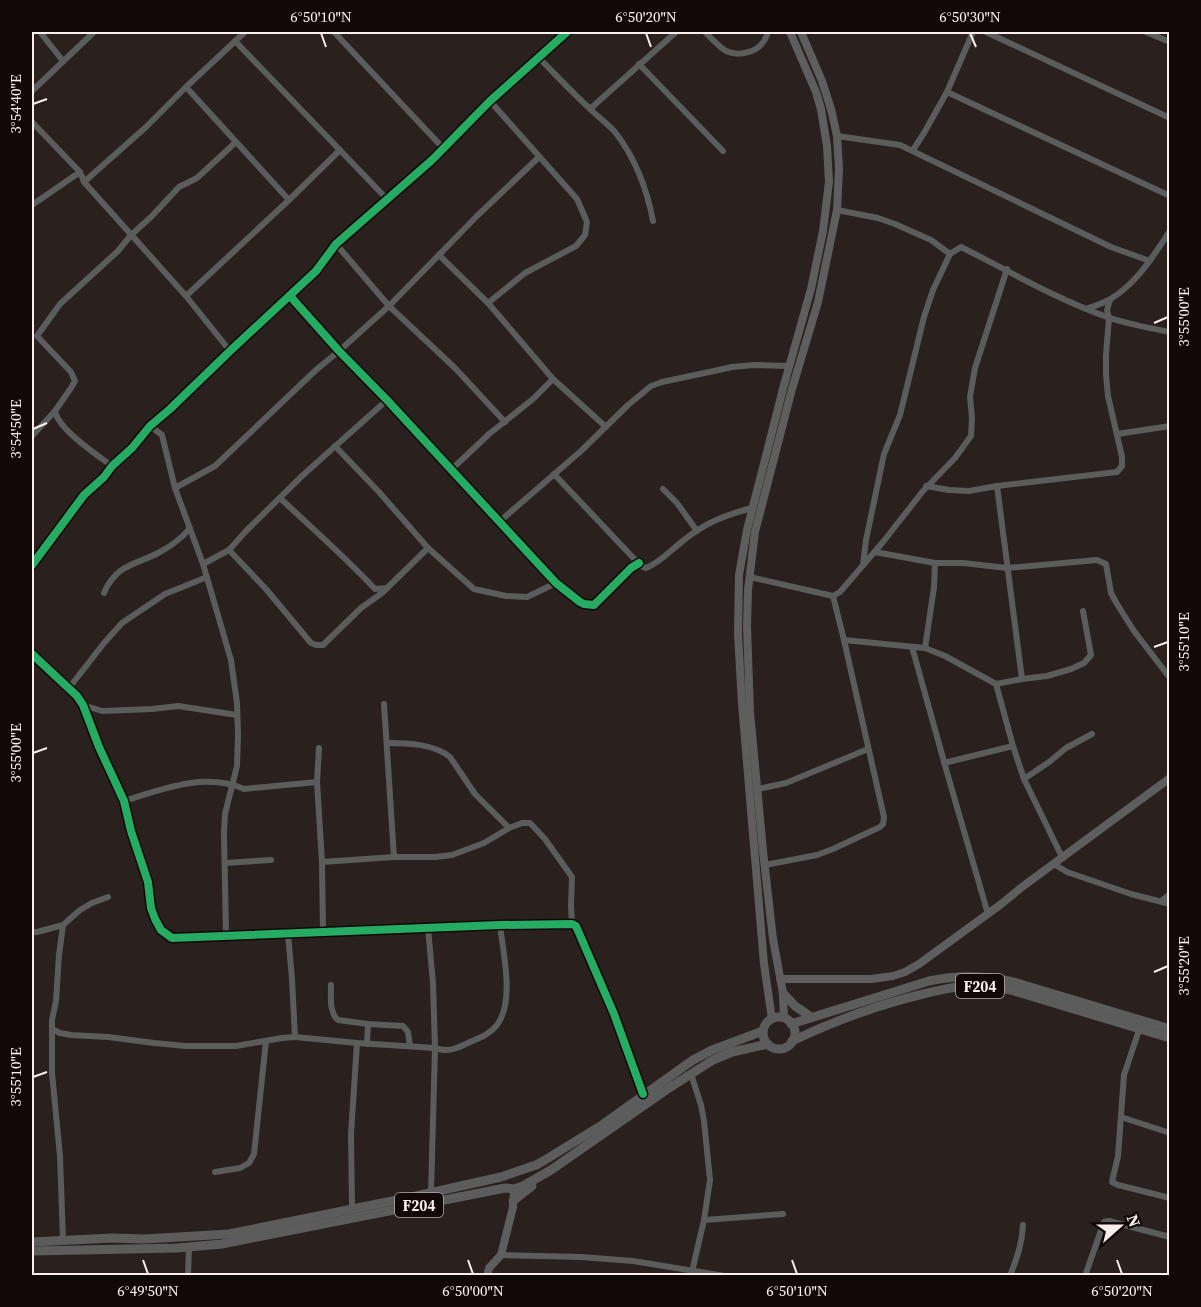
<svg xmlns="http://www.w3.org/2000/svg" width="1201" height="1307" font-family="'Source Serif 4',serif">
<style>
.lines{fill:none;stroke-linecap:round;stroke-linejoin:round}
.street{stroke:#5b5c5c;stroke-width:6}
.secondary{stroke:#5f5e5f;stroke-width:8}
.primary{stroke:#5d5c5d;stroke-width:9}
.cycleway-casing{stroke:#110908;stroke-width:11}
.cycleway{stroke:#26ab63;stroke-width:8}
.ticks{fill:none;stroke:#fbefed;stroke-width:2}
.labels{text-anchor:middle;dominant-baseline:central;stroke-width:6;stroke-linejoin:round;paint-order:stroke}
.shield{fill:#110908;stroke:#b5aaa8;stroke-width:1.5}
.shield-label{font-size:15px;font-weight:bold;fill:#fbefed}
.neatline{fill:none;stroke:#fbefed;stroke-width:2}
.ticks-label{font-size:15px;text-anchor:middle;fill:#fbefed}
</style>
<rect width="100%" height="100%" fill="#2a201e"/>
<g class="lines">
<!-- street -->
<g class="street">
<path d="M40,32L63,61"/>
<path d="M334,32L443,148"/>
<path d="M705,32C712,39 718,46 726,51C739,57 757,52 764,41C766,38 767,35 768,32"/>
<path d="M986,32L1170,118"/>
<path d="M1146,32L1170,42"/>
<path d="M235,41L387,199"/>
<path d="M538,57C555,74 571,91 588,107C597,116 607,123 615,132C636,159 647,189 653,221"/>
<path d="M639,64L723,151"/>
<path d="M186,87L289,200"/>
<path d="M32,91L94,32"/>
<path d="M947,92L1170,196"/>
<path d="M590,109L676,32"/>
<path d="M32,122L80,172L84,182L186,296L230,351"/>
<path d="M837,136L900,145L1111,247L1150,261"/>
<path d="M913,150L924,133L947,92L973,32"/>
<path d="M84,182L146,127L186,87L245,32"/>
<path d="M32,205L80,172"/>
<path d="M837,210L878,218L895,224L931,240L950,254L961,247C1009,271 1056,299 1107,317C1127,324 1149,328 1170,332"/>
<path d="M336,244L389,306L455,368L505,422"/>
<path d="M439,255L488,303L553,379L606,427"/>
<path d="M186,296L289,200L340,150"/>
<path d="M290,296L339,351L387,400L556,583L580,602L584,604L594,605L631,568L639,563"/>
<path d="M488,303L525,273L576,246L585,235L587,222L577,199L490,101"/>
<path d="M1086,309C1094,306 1105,303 1112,298C1138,282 1153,256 1170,231"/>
<path d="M150,426L162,435L175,488L203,564L231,660L237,703L238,734L237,766L225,814L224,833L226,936"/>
<path d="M1117,434L1170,426"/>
<path d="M32,436L55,411"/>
<path d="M335,446L379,492L428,548L474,589L506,596L527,597L556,583"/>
<path d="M112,466C97,455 58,429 55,411L71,388L75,381L71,372L37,336L60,304L118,251L131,235L151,217L179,187L197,178L236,142"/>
<path d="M451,470L489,434L533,399L553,379"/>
<path d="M554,474L641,566L646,568C661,562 671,550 684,540C705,523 725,515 752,508"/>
<path d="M926,486L949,490L969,491L997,486L1117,472L1122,466V457L1108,396L1106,375V355L1109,318L1107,310L1110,300"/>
<path d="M997,486L1022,679"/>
<path d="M175,488L215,466L316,370L339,351L389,306L477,216L539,157"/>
<path d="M663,489L677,503L697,531"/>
<path d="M280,498C312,528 345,557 375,589L387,588"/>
<path d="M499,522L581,451L628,405L651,386L662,382L714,371L732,367L754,365L789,366"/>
<path d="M229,550L266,589L311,643L316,645H323L361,608L382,593L428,548"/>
<path d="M875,552L935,563"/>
<path d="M203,564L229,550L246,531L303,475L387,400"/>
<path d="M32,565L84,495L104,477L112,466L132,448L150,426L170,409L230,351L316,271L336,244L432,160L490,101L567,32"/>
<path d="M863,565L866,540L884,454L900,415L924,317L933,290L950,254"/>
<path d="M750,577L833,596L840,592L883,542L923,491L955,458L971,436L972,418L970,397L975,368L1007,269"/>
<path d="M104,593C116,564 136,565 160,552C171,546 182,538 190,528"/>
<path d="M844,640L925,648L945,656L996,684L1022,679L1047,676L1071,669L1084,663L1091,655L1083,611"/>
<path d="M912,647L948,776L988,914"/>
<path d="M925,648L934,587L935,563H963L1007,568L1097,560L1106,564L1111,593L1117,604L1134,631L1170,678"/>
<path d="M32,654L77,696L83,705L99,747L124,801L131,831L148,882L151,908L155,919L161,930L172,938L500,925L572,924L576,926L614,1014L643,1094"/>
<path d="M996,684L1013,746L1024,779L1062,857"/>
<path d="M69,688L104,643L122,623L165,594L207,577"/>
<path d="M384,704L394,857"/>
<path d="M83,705L102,711L152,709L178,706L237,715"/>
<path d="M388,743C408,743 434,744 450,757L475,794L509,828"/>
<path d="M319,748L317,782L322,862L323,931"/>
<path d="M944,763L1013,746"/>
<path d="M1024,779L1049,762L1066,748L1092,734"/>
<path d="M758,789L786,783L868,749"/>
<path d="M124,801C162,789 205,772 244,789L317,782"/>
<path d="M322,862L394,857H435L452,855L484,843L509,828L522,823H530L545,839L572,877L571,905L572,924"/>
<path d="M225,863L271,860"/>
<path d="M1054,864L1067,872L1131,894L1170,904"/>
<path d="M765,865L817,855L833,849L880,827L883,824L884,817L844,640L833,596"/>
<path d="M1161,901L1170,894"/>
<path d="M428,928L433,983L435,1048L431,1192"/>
<path d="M32,932H37L63,925L80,910L92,903L108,897"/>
<path d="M288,934L292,979L295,1037"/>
<path d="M331,985C331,996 329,1013 338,1020L368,1024L403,1026L408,1032L410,1046"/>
<path d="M52,1029L60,1033L71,1035L108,1037L154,1043L186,1046H236L282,1038L295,1037L357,1043L435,1048C448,1053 458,1048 470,1042C480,1038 490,1034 497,1025C515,1001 503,953 500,925"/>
<path d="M1139,1030L1124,1075L1118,1156L1112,1182L1118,1185L1170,1198"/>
<path d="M367,1044L368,1024"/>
<path d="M1121,1117L1170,1133"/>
<path d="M215,1172L240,1168L249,1163L254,1154L266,1041"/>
<path d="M352,1208L351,1134L357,1043"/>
<path d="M704,1220L783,1214"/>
<path d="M63,1240L60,1156L52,1073V1020L56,1001L59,955L63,925"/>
<path d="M501,1255L581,1257L633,1261L725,1276"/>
<path d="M188,1276L189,1247"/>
<path d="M691,1276L704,1220L710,1180L704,1121L701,1105L691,1074"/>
<path d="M1010,1276C1017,1258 1022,1244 1023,1225"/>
<path d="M1085,1276L1104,1222L1109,1221L1170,1237"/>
</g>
<!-- secondary -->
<g class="secondary">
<path d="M780,979H871L893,976L905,972L919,964L1000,905L1022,887L1170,778"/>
<path d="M784,1018L783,993L773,939L763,851L750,712L747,626L748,590L755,532L792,389L818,302L837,210L839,169L837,136L831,109L822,81L801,32"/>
<path d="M772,1019L764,964L742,704L738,634L739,575L747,530L784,385L811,289L823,231L829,182L827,146L821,109L816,92L790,32"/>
<path d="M487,1276L489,1268L501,1255L513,1207L514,1189"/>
</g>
<!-- primary -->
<g class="primary">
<path d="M783,993L795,1006L811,1017"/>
<circle cx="779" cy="1033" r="16"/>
<path d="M791,1024L929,981C958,975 987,975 1017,983L1170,1029"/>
<path d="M792,1041C834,1021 877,1005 923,994C941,990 959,985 977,985C990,986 1002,988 1014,991L1170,1038"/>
<path d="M513,1201L532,1186"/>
<path d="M32,1242L112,1238L144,1239L229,1234L407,1198L501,1177L536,1165L545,1160L602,1125L693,1060L712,1050L763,1031"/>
<path d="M32,1251L177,1248L222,1244L505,1188L514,1189L523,1186L551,1170L666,1090L713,1060L732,1052L768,1044"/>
</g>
<!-- cycleway casing -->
<g class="cycleway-casing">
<g id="cycleway">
<path d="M290,296L339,351L387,400L556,583L580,602L584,604L594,605L631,568L639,563"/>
<path d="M32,565L84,495L104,477L112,466L132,448L150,426L170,409L230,351L316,271L336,244L432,160L490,101L567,32"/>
<path d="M32,654L77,696L83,705L99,747L124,801L131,831L148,882L151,908L155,919L161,930L172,938L500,925L572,924L576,926L614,1014L643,1094"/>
</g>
</g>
<!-- cycleway -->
<use href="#cycleway" class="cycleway"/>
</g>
<!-- ticks -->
<path class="ticks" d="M321,33L326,47M646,33L651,47M970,33L976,47M33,104L47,99M1154,323L1168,317M33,429L47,423M1154,647L1168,642M33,753L47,748M1154,972L1168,966M33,1077L47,1072M143,1260L148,1274M468,1260L473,1274M792,1260L797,1274M1117,1260L1122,1274"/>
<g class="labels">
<!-- shield labels -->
<g class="shield">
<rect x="956" y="974" width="48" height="24" rx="4.5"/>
<rect x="395" y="1193" width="48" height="24" rx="4.5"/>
</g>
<g class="shield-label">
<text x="980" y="986">F204</text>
<text x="419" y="1205">F204</text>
</g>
</g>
<!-- border -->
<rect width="1201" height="1307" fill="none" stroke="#110908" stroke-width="66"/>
<!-- north arrow -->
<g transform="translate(1120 1226) rotate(69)" stroke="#110908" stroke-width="4.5" paint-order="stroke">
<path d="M0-4.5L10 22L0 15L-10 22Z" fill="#fbefed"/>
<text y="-9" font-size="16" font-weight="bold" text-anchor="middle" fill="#fbefed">N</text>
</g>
<rect x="33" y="33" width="1135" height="1241" class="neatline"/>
<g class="ticks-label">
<text x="321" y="22">6°50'10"N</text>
<text x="646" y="22">6°50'20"N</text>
<text x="970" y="22">6°50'30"N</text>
<text transform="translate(16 104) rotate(-90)" y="5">3°54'40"E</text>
<text transform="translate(1184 317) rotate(-90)" y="5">3°55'00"E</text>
<text transform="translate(16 429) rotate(-90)" y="5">3°54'50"E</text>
<text transform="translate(1184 642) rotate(-90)" y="5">3°55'10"E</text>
<text transform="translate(16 753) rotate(-90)" y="5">3°55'00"E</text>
<text transform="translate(1184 966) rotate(-90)" y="5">3°55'20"E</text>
<text transform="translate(16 1077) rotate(-90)" y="5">3°55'10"E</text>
<text x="148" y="1296">6°49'50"N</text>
<text x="473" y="1296">6°50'00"N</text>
<text x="797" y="1296">6°50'10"N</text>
<text x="1122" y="1296">6°50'20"N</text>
</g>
</svg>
